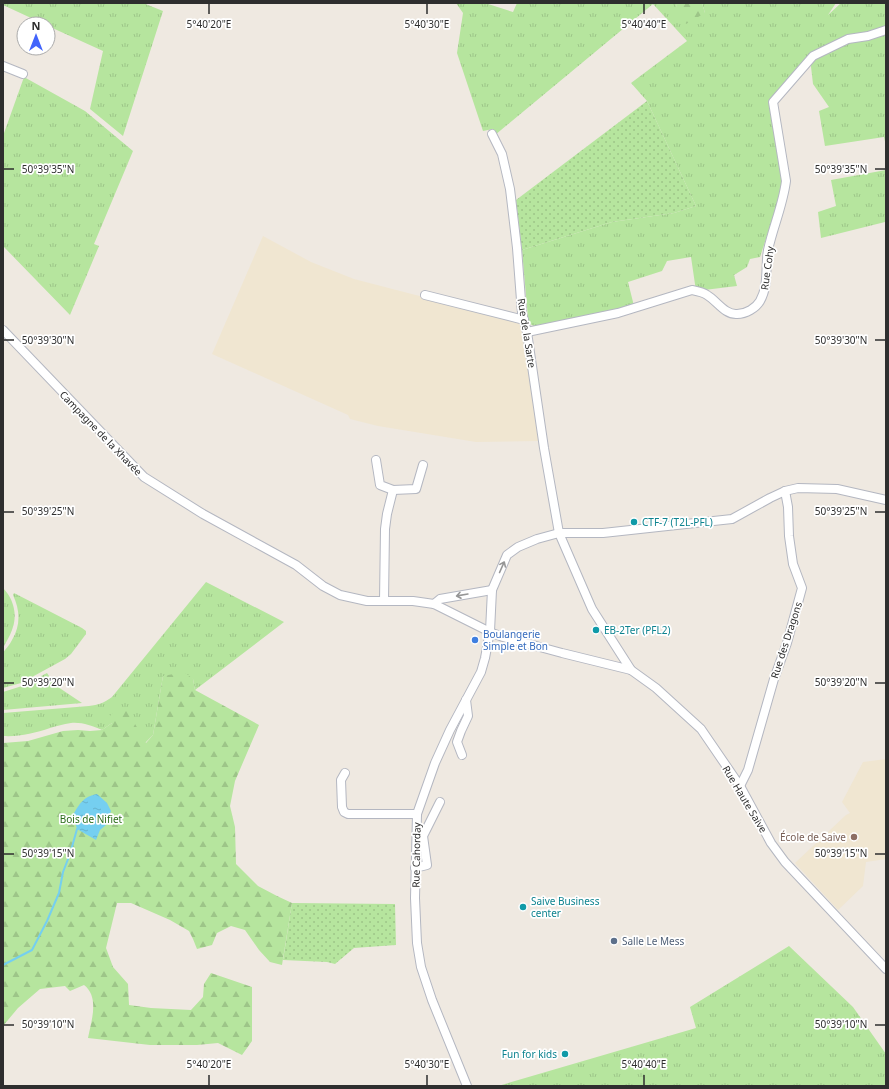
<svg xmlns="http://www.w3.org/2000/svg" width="889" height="1089" font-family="'Noto Sans',sans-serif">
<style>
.education{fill:#f0e6d1}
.grass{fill:url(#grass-tufts)}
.forest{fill:url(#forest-firs)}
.garden{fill:url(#garden-dots)}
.water{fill:url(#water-ripples)}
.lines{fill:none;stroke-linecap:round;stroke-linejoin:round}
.stream{stroke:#75cff0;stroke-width:2}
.minor-casing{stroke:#b4b7c1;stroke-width:10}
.minor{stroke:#fff;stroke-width:8}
.oneway{stroke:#969696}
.ticks{fill:none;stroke:#2e2e2e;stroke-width:1.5}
.culture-dot{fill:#0f9aa8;stroke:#fff;stroke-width:1.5}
.shop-dot{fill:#3f7fe0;stroke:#fff;stroke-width:1.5}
.education-dot{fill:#8d6e63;stroke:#fff;stroke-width:1.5}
.service-dot{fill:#5c6f8a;stroke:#fff;stroke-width:1.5}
.labels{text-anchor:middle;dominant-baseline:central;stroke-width:3.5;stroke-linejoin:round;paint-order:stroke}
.street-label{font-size:10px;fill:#2e2e2e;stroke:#fff}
.culture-label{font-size:10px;fill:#0d838f;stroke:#fff;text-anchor:start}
.shop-label{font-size:10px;fill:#366cbe;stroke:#fff;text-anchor:start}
.park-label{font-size:10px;fill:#2c6e1b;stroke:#fff}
.education-label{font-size:10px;fill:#785e54;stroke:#fff;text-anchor:end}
.service-label{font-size:10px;fill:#4e5e75;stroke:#fff;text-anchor:start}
.ticks-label{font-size:10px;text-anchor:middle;fill:#2e2e2e;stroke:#fff;stroke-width:3.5;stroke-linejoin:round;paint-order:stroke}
</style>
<defs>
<pattern id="grass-tufts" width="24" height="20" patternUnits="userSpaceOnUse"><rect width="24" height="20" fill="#b6e59e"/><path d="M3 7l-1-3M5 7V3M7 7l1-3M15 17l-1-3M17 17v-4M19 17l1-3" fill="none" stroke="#9dc588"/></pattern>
<pattern id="forest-firs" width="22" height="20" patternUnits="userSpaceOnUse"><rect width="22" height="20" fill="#b6e59e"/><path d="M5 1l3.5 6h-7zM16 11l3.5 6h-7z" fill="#9dc588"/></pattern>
<pattern id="garden-dots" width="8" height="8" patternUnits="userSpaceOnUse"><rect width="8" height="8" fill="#b6e59e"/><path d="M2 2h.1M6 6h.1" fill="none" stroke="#9dc588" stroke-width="1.8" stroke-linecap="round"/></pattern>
<pattern id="water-ripples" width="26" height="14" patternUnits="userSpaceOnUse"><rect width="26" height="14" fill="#75cff0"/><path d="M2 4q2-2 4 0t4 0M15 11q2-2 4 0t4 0" fill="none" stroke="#66b2ce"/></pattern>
</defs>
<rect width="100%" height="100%" fill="#efe9e1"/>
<!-- education -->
<g class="education">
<path d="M263,236L311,262L354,279L516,321L523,325L538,441L476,442L378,426L350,419L348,415L212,354Z"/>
<path d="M886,759V859L866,862L863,886L838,910L795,863L846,815L850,813L842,802L863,762Z"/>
</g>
<!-- grass -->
<g class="grass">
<path d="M3,3H143L163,11L123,136L90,109L103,51L48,26V24H44L3,5Z"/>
<path d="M456,3H485L513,12L517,3H677L676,7L705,13L702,3H836L828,15L841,3H886V146L884,137L825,146L819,111L829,107L813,84L810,58L777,99L783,180L782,190L760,257L750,259L747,267L734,275L737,286L696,291L691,257L667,261L662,271L628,282L634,306L534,326L530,324L528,318L522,250L612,222L674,213L696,206L647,101L631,83L687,41L653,4L495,135L493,129L483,131L457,53L463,13Z"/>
<path d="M24,77L85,111L133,151L94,244L99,246L70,315L3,246V136Z"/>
<path d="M886,170V212L885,222L821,238L818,212L836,206L831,180Z"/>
<path d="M206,582L284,622L195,690L193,679L163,676L153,735L145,743L112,723L102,730C92,726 82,722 71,723C63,724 57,726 50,728C35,733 19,737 3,736V713L89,706C98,705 104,703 112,697Z"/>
<path d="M3,588C14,599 18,616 12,630C10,636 6,642 3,648Z"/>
<path d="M14,593L82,628L86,631V634L71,654L65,659L21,683L3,688C3,682 2,658 3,653C5,649 10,645 12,640C21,625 20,610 13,595Z"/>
<path d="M47,673L55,685L82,703L3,710V692L22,686Z"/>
<path d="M789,946L853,1007L886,1054V1086H498L696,1028L690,1007Z"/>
</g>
<!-- forest -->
<g class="forest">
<path d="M677,3H702L705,13L686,24L676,7Z"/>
<path d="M184,672L193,679L195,690L259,725L235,781L230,806L235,827L236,864L258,886L277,896L292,903L282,965L270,962L259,950L245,930L231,926L217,933L212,945L197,949L193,939L189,931L170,920L131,903H117L106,948L113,967L128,984L129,1005L151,1008L191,1010L203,997L204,984L211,973L252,987V1041L242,1055L218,1043L197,1045H150L88,1038C91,1022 100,997 84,985L70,991L65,986L40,989L18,1008L3,1026V912L4,910V892L3,889V743L28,741L63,731L78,730L90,731L102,730L112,723L109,717L118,707L127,710L146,743L153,735L163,676Z"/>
</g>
<!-- garden -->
<g class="garden">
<path d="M647,101L696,206L674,213L612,222L522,250L516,200Z"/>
<path d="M292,903L395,904L396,945L354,948L335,964L327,962L283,960Z"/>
</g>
<!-- water -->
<path class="water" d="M97,794L107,803L111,811L106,825L100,830L96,840L77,829L73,815C80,803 83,797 97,794Z"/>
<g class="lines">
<!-- stream -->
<path class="stream" d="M3,965L32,950L47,921L59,893L63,872L70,854L77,829"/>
<!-- minor casing -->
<g class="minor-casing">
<g id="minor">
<path d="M3,66L23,74"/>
<path d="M492,134L502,154L510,189L517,248L522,313L527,332L544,448L559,533L592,609L631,670"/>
<path d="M425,295L524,320"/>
<path d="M3,330L144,477L203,514L296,565L323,586L340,595L367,601H413L434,604L492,633L503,637L562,653L631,670L656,688L701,729L740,786L771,843L785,862L886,969"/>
<path d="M527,332L618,313L692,290C697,291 703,292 707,295C717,301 725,315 737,314C746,314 756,308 760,301C769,285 765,267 768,250C773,227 783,205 786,181L773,102L813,56L848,39L868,36L886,30"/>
<path d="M376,460L380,485L393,490L416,489L423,465"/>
<path d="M384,601L385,529L387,514L393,490"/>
<path d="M434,604L440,599L492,590"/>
<path d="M462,755L457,742L461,731L468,716L466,700"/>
<path d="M345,773L341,780L342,807L344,812L348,814H417"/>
<path d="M740,786L748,770L774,679L787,643L802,588L793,564L789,536L788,507L785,491"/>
<path d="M415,868L427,865L423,836L440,802"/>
<path d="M467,1086L432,1000L421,967L417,943L415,898L417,814L435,763L450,730L481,672L485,658L490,631L492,590L507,555L518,547L537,539L559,533H603L732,519L770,498L785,491L798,488L837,489L886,500"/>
</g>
</g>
<!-- minor -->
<use href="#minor" class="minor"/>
</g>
<!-- one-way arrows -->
<defs><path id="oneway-shaft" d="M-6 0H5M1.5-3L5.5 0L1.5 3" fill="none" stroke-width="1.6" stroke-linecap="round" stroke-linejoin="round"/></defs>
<g class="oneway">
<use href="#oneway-shaft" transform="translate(502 567) rotate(-66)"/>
<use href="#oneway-shaft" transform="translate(462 595) rotate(170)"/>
</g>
<!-- ticks -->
<path class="ticks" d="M209,4V14M427,4V14M644,4V14M4,169H14M875,169H885M4,340H14M875,340H885M4,512H14M875,512H885M4,683H14M875,683H885M4,854H14M875,854H885M4,1025H14M875,1025H885M209,1075V1085M427,1075V1085M644,1075V1085"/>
<!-- markers -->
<g class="culture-dot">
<circle cx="634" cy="522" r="4"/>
<circle cx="596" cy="630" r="4"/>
<circle cx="523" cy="907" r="4"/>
<circle cx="565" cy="1054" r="4"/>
</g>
<circle class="shop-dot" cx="475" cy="640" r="4"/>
<circle class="education-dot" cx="854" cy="837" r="4"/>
<circle class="service-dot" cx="614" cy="941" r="4"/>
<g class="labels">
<!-- street labels -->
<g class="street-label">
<text transform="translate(767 268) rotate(-82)">Rue Cohy</text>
<text transform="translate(527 333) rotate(81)">Rue de la Sarte</text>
<text transform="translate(101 433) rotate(46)">Campagne de la Xhavée</text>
<text transform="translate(786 640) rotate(-72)">Rue des Dragons</text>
<text transform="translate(745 799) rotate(59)">Rue Haute Saive</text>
<text transform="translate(416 855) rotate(-89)">Rue Cahorday</text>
</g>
<!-- culture labels -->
<g class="culture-label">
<text x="642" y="522">CTF-7 (T2L-PFL)</text>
<text x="604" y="630">EB-2Ter (PFL2)</text>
<text x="531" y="901">Saive Business<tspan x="531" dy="12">center</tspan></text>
<text x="557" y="1054" text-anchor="end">Fun for kids</text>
</g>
<!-- shop labels -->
<g class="shop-label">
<text x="483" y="634">Boulangerie<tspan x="483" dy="12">Simple et Bon</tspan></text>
</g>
<!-- park labels -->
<g class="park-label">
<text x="91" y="819">Bois de Nifiet</text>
</g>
<!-- education labels -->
<g class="education-label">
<text x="846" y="837">École de Saive</text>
</g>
<!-- service labels -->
<g class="service-label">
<text x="622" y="941">Salle Le Mess</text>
</g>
</g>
<g class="ticks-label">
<text x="209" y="28">5°40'20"E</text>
<text x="427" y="28">5°40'30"E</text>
<text x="644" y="28">5°40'40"E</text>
<text x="48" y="173">50°39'35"N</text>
<text x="841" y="173">50°39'35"N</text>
<text x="48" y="344">50°39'30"N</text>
<text x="841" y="344">50°39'30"N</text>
<text x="48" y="515">50°39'25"N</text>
<text x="841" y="515">50°39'25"N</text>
<text x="48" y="686">50°39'20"N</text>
<text x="841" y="686">50°39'20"N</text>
<text x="48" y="857">50°39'15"N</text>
<text x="841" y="857">50°39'15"N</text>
<text x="48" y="1028">50°39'10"N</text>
<text x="841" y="1028">50°39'10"N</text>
<text x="209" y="1068">5°40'20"E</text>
<text x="427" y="1068">5°40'30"E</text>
<text x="644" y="1068">5°40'40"E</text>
</g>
<!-- border -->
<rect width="889" height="1089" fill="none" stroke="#2e2e2e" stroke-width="8"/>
<!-- north arrow -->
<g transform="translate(36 36)"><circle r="19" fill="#ffffff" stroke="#ababab"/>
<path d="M0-3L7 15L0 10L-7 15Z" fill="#4264fb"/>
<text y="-6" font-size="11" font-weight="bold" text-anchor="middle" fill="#2e2e2e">N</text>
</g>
</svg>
